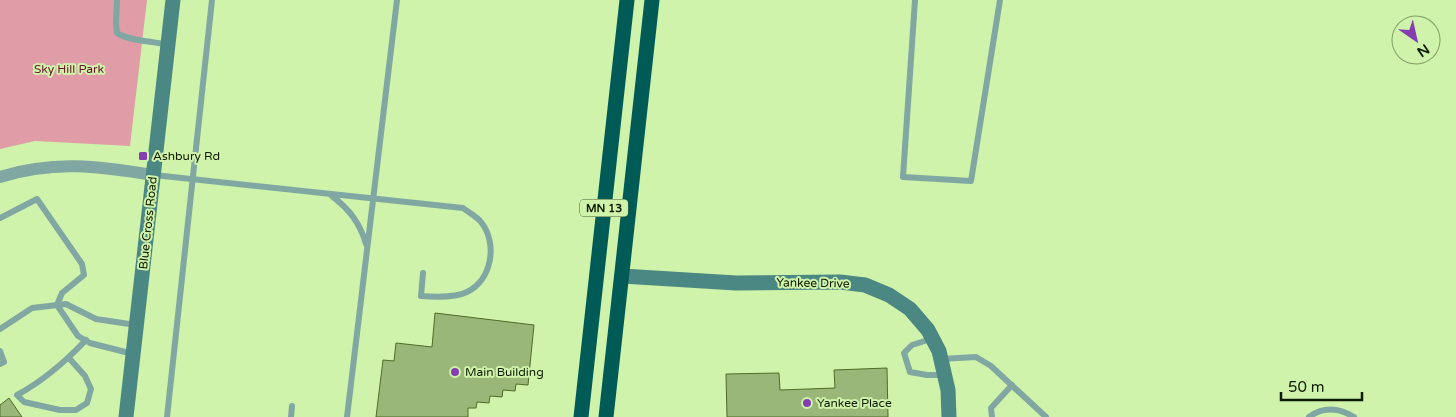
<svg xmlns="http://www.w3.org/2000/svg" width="1456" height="417" font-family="'Varela Round',sans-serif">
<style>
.green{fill:#e09da7}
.building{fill:#99b778;stroke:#4f6c27}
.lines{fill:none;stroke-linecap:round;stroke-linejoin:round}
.lane{stroke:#81a7a3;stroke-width:6}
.street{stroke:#81a7a3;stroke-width:12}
.secondary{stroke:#4c8883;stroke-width:15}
.highway{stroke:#005b57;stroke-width:15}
.poi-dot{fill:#843eb1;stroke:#cff3aa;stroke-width:2}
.labels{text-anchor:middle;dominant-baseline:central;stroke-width:4;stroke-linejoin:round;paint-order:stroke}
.shield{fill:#cff3aa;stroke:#495c34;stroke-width:1}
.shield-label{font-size:11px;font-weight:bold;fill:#0f1b01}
.park-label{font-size:12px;fill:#6b112c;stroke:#cff3aa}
.poi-label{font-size:12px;fill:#0f1b01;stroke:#cff3aa;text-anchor:start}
.street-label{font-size:12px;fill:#0f1b01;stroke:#cff3aa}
</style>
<rect width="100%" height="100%" fill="#cff3aa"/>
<!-- green -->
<path class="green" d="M0,0H147L130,146L35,141L0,149Z"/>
<!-- building -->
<g class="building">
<path d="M435,313L534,325L528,385L516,384L515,391L503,390L502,397L490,396L489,403L477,402L476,408H468V417H376L383,360L394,361L396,343L432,347Z"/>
<path d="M887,368L888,417H727L726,374L779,373L780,390L835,388L834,370Z"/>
<path d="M9,398L22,417H0V405Z"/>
</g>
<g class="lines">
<!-- lane -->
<g class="lane">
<path d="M117,0L116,23L117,33C129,41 152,41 168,45"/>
<path d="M915,0L903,177L971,181L1000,0"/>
<path d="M154,175L463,208C468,212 477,217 481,222C498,243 492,280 467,292C455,298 435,297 421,296L423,273"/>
<path d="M332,196C349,209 360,223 366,244"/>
<path d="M0,218L37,199L82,264L84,275L62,293L57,305"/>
<path d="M57,305L78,336L90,343L133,354"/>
<path d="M0,329L32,308L66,304L96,319L136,325"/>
<path d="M931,339L912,345L904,353L910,372L927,375H944"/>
<path d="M0,351L4,362L0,364"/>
<path d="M69,358L85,376L91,389L87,403L76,410H60L24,402L17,395C43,381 65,362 86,340"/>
<path d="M941,359L976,357L991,366L1046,417"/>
<path d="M167,417L212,0"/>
<path d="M291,417L292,406"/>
<path d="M347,417L397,0"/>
<path d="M992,417L991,408L1012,385"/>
<path d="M1309,417C1324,406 1339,408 1354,417"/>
</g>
<!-- street -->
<path class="street" d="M0,177C53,160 99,166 153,175"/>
<!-- secondary -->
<g class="secondary">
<path d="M622,276L736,283L840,282L865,285L889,295L910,309L928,330L939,351L948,390L949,417"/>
<path d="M126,417L173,0"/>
</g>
<!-- highway -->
<g class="highway">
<path d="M581,417L627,0"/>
<path d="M606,417L652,0"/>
</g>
</g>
<!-- markers -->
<g class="poi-dot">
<rect x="138" y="151" width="10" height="10" rx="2.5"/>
<circle cx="455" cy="372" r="5"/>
<circle cx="807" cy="403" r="5"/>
</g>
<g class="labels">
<!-- shield labels -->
<rect class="shield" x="580" y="199.5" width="48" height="17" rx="4"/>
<g class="shield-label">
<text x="604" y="208">MN 13</text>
</g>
<!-- park labels -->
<g class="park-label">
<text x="69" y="69">Sky Hill Park</text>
</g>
<!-- poi labels -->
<g class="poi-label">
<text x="153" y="156">Ashbury Rd</text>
<text x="465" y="372">Main Building</text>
<text x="817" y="403">Yankee Place</text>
</g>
<!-- street labels -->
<g class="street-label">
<text transform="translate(148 223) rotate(-84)">Blue Cross Road</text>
<text transform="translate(813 283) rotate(1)">Yankee Drive</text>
</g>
</g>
<!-- north arrow -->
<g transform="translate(1416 40) rotate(146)"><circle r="24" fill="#cff3aa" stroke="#829d66"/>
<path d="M0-4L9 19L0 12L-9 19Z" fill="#843eb1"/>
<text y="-8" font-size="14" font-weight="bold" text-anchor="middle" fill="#0f1b01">N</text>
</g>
<!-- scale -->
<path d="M1281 392v8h81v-8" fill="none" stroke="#0f1b01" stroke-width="2.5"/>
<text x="1288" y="392" font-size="15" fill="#0f1b01" stroke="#cff3aa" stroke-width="4" paint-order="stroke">50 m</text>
</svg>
